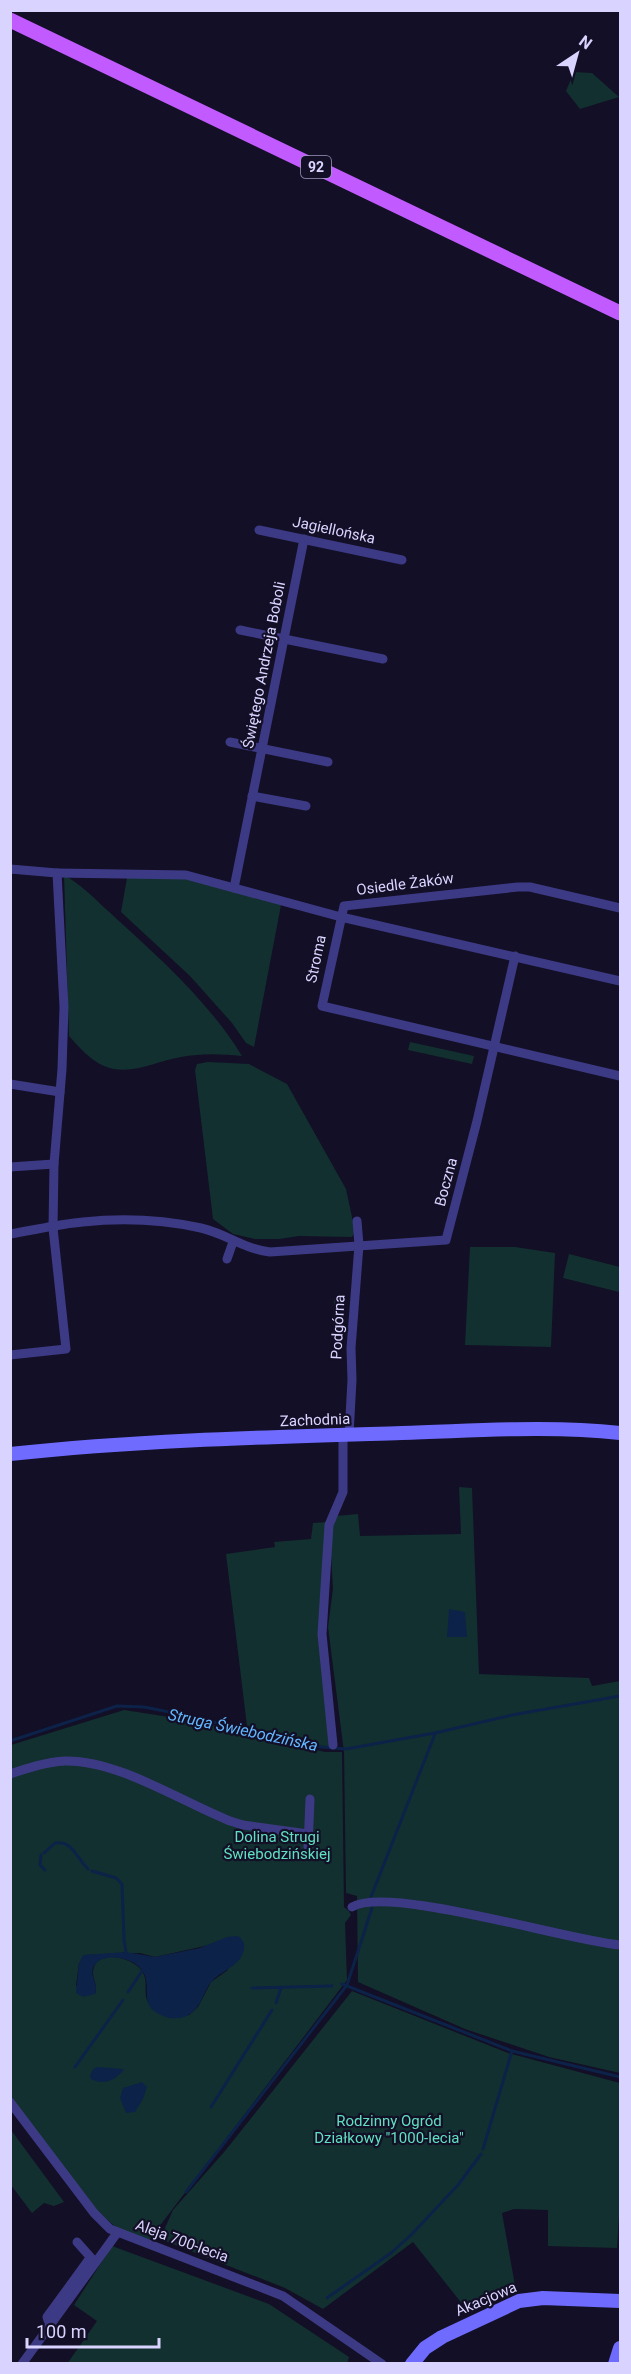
<svg xmlns="http://www.w3.org/2000/svg" width="631" height="2374" font-family="Roboto,sans-serif">
<style>
.green{fill:#12302f;fill-rule:evenodd}
.water{fill:#0c2248}
.lines{fill:none;stroke-linecap:round;stroke-linejoin:round}
.stream{stroke:#0c2248;stroke-width:3}
.street{stroke:#3d3a85;stroke-width:9}
.secondary{stroke:#6f6bff;stroke-width:14}
.primary{stroke:#c25bff;stroke-width:15}
.labels{text-anchor:middle;dominant-baseline:central;stroke-width:4.5;stroke-linejoin:round;paint-order:stroke}
.shield{fill:#130f26;stroke:#9e99be;stroke-width:1.5}
.shield-label{font-size:14px;font-weight:bold;fill:#d9d4ff}
.street-label{font-size:15px;fill:#d9d4ff;stroke:#130f26}
.park-label{font-size:15px;fill:#5fe0c0;stroke:#130f26}
.water-label{font-size:16px;font-style:italic;fill:#62b6ff;stroke:#130f26}
</style>
<rect width="100%" height="100%" fill="#130f26"/>
<!-- green -->
<g class="green">
<path d="M574,72L592,73L619,97L580,109L566,91Z"/>
<path d="M187,871L281,905L254,1047L246,1043L232,1023L190,976L121,912L128,872Z"/>
<path d="M64,875C80,884 93,897 107,910C156,955 207,999 242,1056C221,1054 202,1053 181,1057C156,1061 130,1077 104,1066C90,1060 79,1047 69,1036Z"/>
<path d="M410,1042L474,1056L472,1064L408,1050Z"/>
<path d="M208,1062L249,1064L287,1084L346,1189L355,1231L352,1237L299,1236L279,1239H255L233,1234L213,1219L195,1070L197,1064Z"/>
<path d="M470,1247H515L555,1253L551,1347L465,1345Z"/>
<path d="M569,1254L620,1267L619,1292L563,1278Z"/>
<path d="M346,1294L343,1340L333,1335L334,1300L336,1296Z"/>
<path d="M459,1487L472,1488L479,1674L589,1678L592,1686L620,1681V2073L549,2057L465,2029L358,1982L357,1896L346,1893L344,1752L328,1627L333,1589L330,1538L335,1516L358,1514L360,1536L461,1534Z"/>
<path d="M327,1522L323,1566L330,1747H325L247,1726L226,1554L275,1547L274,1542L311,1539L313,1523Z"/>
<path d="M124,1710L202,1722L325,1752H342L344,1907L349,1911L351,1915L345,1923L347,1980L149,2240L118,2229L96,2210L11,2097V1745ZM209,1945L228,1970L211,1982L198,2007L189,2015L169,2018C163,2014 154,2010 150,2005C143,1997 147,1987 145,1978C142,1963 121,1956 108,1957C101,1958 96,1961 94,1967C90,1977 99,1984 95,1994L76,1986L79,1963L86,1955L140,1953L155,1957Z"/>
<path d="M352,1991L508,2053L620,2083V2199L617,2248L548,2246V2210L514,2209L502,2213L516,2291L467,2310L413,2242L323,2309L285,2288L160,2239L173,2210L225,2151Z"/>
<path d="M10,2130H11L64,2202L54,2206L44,2203L32,2213L11,2185Z"/>
<path d="M112,2246L269,2304L349,2357L347,2364H67L97,2321L74,2305Z"/>
</g>
<!-- water -->
<g class="water">
<path d="M449,1609L465,1612L467,1637H447Z"/>
<path d="M236,1936L240,1937L244,1943C246,1963 227,1968 214,1979C203,1989 203,2007 188,2015C183,2019 172,2019 166,2017C138,2007 151,1994 145,1976C140,1961 120,1956 107,1958C101,1959 96,1961 93,1968C90,1977 99,1984 95,1994L83,1997L76,1993L79,1963L83,1955L126,1952L155,1957L200,1948L227,1937Z"/>
<path d="M98,2067L123,2069L124,2070C115,2080 104,2086 91,2079L90,2076L93,2069Z"/>
<path d="M142,2082L147,2087L143,2099L135,2112L126,2113L120,2098L123,2088Z"/>
</g>
<g class="lines">
<!-- stream -->
<g class="stream">
<path d="M10,1741L117,1706L144,1707L189,1716L309,1746L346,1749L435,1733L512,1715L620,1696"/>
<path d="M44,1853L55,1843C73,1840 77,1859 88,1869"/>
<path d="M41,1855L40,1865L45,1870"/>
<path d="M92,1871L116,1878L122,1884L124,1939"/>
<path d="M371,1897L435,1734"/>
<path d="M124,1940L126,1952"/>
<path d="M342,1984L512,2051L483,2149"/>
<path d="M252,1988L332,1986"/>
<path d="M128,1992L142,1971"/>
<path d="M276,2003L281,1988"/>
<path d="M512,2051L620,2077"/>
<path d="M75,2067L123,2000"/>
<path d="M211,2107L272,2010"/>
<path d="M186,2192L347,1985L372,1908"/>
<path d="M327,2298L391,2253L412,2234L458,2185L481,2154"/>
</g>
<!-- street -->
<g class="street">
<path d="M259,530L402,560"/>
<path d="M240,630L383,659"/>
<path d="M230,742L328,762"/>
<path d="M252,796L306,806"/>
<path d="M10,869L57,873L64,1007L62,1069L54,1164L53,1228L66,1349L10,1355"/>
<path d="M57,873L186,875L341,917L620,981"/>
<path d="M234,888L304,539"/>
<path d="M620,908L530,887H518L344,906L322,1006L620,1076"/>
<path d="M10,1084L60,1092"/>
<path d="M10,1167L54,1164"/>
<path d="M10,1234C35,1230 59,1224 83,1222C121,1218 164,1220 201,1228C227,1234 241,1248 270,1252L446,1240L477,1121L515,956"/>
<path d="M227,1259L233,1242"/>
<path d="M349,1435L352,1380L351,1348L359,1245L357,1221"/>
<path d="M333,1745L322,1634L329,1525L343,1492V1435"/>
<path d="M10,1774C28,1768 46,1762 65,1761C118,1760 180,1801 230,1821L243,1825L308,1834"/>
<path d="M308,1847L310,1799"/>
<path d="M352,1907C389,1885 569,1941 620,1945"/>
<path d="M10,2102L94,2213L110,2229L283,2296L382,2364"/>
<path d="M77,2242L93,2260"/>
<path d="M50,2327L47,2317L90,2258"/>
<path d="M22,2364L117,2233"/>
</g>
<!-- secondary -->
<g class="secondary">
<path d="M10,1454C141,1440 271,1437 402,1433C475,1431 548,1425 620,1433"/>
<path d="M412,2364L425,2348L442,2337L519,2301L543,2298L620,2301"/>
<path d="M615,2364L620,2348"/>
</g>
<!-- primary -->
<path class="primary" d="M10,20L620,313"/>
</g>
<g class="labels">
<!-- shield labels -->
<rect class="shield" x="301" y="156" width="30" height="22" rx="4.5"/>
<g class="shield-label">
<text x="316" y="167">92</text>
</g>
<!-- street labels -->
<g class="street-label">
<text transform="translate(334 530) rotate(12)">Jagiellońska</text>
<text transform="translate(264 665) rotate(-79)">Świętego Andrzeja Boboli</text>
<text transform="translate(405 884) rotate(-7)">Osiedle Żaków</text>
<text transform="translate(316 959) rotate(-78)">Stroma</text>
<text transform="translate(446 1182) rotate(-75)">Boczna</text>
<text transform="translate(338 1327) rotate(-87)">Podgórna</text>
<text transform="translate(315 1420) rotate(-2)">Zachodnia</text>
<text transform="translate(182 2241) rotate(20)">Aleja 700-lecia</text>
<text transform="translate(486 2299) rotate(-23)">Akacjowa</text>
</g>
<!-- park labels -->
<g class="park-label">
<text x="277" y="1837">Dolina Strugi<tspan x="277" dy="17">Świebodzińskiej</tspan></text>
<text x="389" y="2121">Rodzinny Ogród<tspan x="389" dy="17">Działkowy "1000-lecia"</tspan></text>
</g>
<!-- water labels -->
<g class="water-label">
<text transform="translate(243 1730) rotate(12)">Struga Świebodzińska</text>
</g>
</g>
<!-- border -->
<rect width="631" height="2374" fill="none" stroke="#d9d4ff" stroke-width="24"/>
<!-- north arrow -->
<g transform="translate(577 54) rotate(36)" stroke="#130f26" stroke-width="4.5" paint-order="stroke">
<path d="M0-4.5L10 22L0 15L-10 22Z" fill="#d9d4ff"/>
<text y="-9" font-size="16" font-weight="bold" text-anchor="middle" fill="#d9d4ff">N</text>
</g>
<!-- scale -->
<path d="M27 2338v9h132v-9" fill="none" stroke="#d9d4ff" stroke-width="3"/>
<text x="36" y="2338" font-size="18" fill="#d9d4ff" stroke="#130f26" stroke-width="4.5" paint-order="stroke">100 m</text>
</svg>
